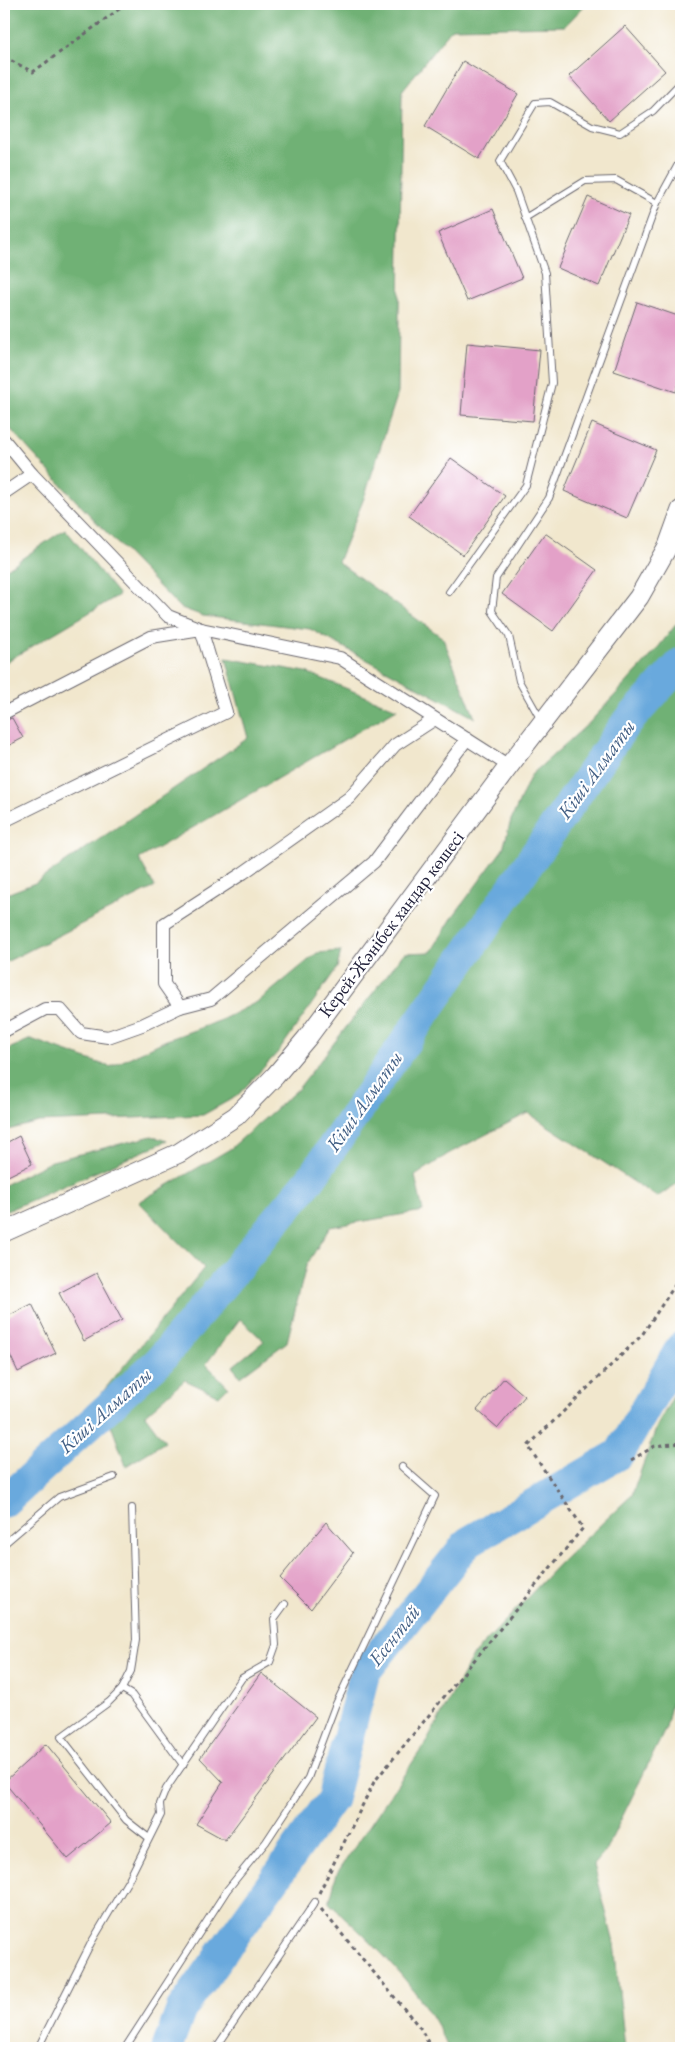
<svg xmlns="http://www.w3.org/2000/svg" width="685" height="2052" font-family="'EB Garamond',serif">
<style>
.forest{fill:#6fb174;stroke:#486a58}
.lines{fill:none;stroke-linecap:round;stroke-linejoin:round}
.river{stroke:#69a9dd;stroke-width:31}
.building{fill:#e3a1c8}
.service-casing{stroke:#6a676e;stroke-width:8}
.minor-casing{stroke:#6a676e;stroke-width:14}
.secondary-casing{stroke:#6a676e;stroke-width:21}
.path{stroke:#6a676e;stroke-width:3;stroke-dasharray:4 4;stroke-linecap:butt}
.service{stroke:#fff;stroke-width:6}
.minor{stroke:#fff;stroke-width:12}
.secondary{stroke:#fff;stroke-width:19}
.labels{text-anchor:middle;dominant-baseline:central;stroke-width:4.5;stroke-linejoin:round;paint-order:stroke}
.street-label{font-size:19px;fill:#22223b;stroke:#fff}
.water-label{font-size:20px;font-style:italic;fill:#425f84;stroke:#fff}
</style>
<rect width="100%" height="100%" fill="#fff"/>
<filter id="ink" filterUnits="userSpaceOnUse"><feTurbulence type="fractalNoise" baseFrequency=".02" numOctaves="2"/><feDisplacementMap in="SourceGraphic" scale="10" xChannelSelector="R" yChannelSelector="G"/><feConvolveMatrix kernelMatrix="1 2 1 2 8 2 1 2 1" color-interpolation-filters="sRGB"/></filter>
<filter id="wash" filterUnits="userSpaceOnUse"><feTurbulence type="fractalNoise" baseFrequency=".0096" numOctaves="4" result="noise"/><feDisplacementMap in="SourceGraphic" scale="20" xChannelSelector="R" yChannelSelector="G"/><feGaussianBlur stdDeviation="1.12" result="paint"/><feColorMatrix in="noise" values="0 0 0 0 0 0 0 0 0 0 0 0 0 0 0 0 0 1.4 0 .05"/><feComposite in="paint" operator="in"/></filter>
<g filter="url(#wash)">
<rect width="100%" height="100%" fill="#f1e7cd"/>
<!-- forest -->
<g class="forest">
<path d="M4,4H586L565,26L452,28L402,91L398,393L364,498L338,562L443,638L475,718L310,629L203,616L179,607L79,504L4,422Z"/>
<path d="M65,529L119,595L4,663V571Z"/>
<path d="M681,618V1181L657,1197L528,1113L448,1154L415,1176L423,1211L330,1227L306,1266L287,1342L240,1377L233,1366L264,1341L240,1319L206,1364L228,1387L219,1396L185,1380L145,1415L165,1442L126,1466L100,1395L204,1268L139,1202L230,1149L298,1089L404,953L431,952L454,915L503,849L511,820L531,775L589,723L653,654Z"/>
<path d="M226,658L306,672L397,709L139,859L155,887L4,963V895L35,883L248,738Z"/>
<path d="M341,951L337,968L279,1051L237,1096L203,1115L39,1122L4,1131V1051L31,1039L110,1067L164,1041L219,1021L259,1001L317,953Z"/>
<path d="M152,1136L167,1141L4,1212V1185L52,1161Z"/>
<path d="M681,1382V1667L679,1669L666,1728L605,1852L594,1865L614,1943L625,2048H448C423,1990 375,1945 329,1903L337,1873L427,1741L474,1654L562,1561L632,1495L657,1426Z"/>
</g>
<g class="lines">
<!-- river -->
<g class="river">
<path d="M4,1502L159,1361L309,1181L624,726L681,663"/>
<path d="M167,2048L181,2010L332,1799L365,1672L468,1542L619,1454L681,1347"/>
</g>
</g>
<g id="blocks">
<!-- building -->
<g class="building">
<path d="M625,26L665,71L609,121L569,76Z"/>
<path d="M463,61L518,94L479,159L425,126Z"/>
<path d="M588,197L629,215L599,286L558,268Z"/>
<path d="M493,209L522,278L467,301L438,233Z"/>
<path d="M637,302L681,317V377L676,392L614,371Z"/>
<path d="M467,343L540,350L533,421L461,415Z"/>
<path d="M592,423L656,450L627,518L564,491Z"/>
<path d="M451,458L505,496L463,555L409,516Z"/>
<path d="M545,533L597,570L553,631L502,594Z"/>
<path d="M12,718L23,738L4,748V721Z"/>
<path d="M19,1136L32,1164L4,1178V1144Z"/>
<path d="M97,1273L122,1320L84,1341L59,1293Z"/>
<path d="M32,1304L56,1353L18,1372L4,1342V1318Z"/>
<path d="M504,1378L525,1396L498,1428L477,1410Z"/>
<path d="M326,1522L353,1553L311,1609L280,1578Z"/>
<path d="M261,1673L316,1717L225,1840L196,1824L223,1782L200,1758Z"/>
<path d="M46,1744L111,1823L68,1859L4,1782Z"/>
</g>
</g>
</g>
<g filter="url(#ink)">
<use href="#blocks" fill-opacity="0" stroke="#6a676e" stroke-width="1"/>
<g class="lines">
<!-- service casing -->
<g class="service-casing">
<g id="service">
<path d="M525,218L585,181L616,180L657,203"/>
<path d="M449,592L526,485L552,383L545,273L516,191L500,161L535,103L550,102L592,126L620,133L653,111L681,82"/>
<path d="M541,720L519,681L509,636L492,611L496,578L549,498L657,203L681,159"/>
<path d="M132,1508L136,1640L131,1671L122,1689L109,1702L61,1737L126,1820L149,1838"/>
<path d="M4,1544L59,1497L114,1477"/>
<path d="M122,1689L132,1695L183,1765"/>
<path d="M38,2048L91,1943L129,1879L161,1815L160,1804L166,1789L242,1678L270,1662L276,1645L274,1619L285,1604"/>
<path d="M125,2048L227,1890L266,1842L308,1778L335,1706L435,1496L402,1467"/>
<path d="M216,2048L315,1902"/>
</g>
</g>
<!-- minor casing -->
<g class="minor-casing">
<g id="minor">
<path d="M4,440L32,474L168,616L201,629L340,658L509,766"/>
<path d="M4,493L32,474"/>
<path d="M4,713L151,637L201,629L226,712L4,821"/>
<path d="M180,1007L164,984V924L243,873L349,798L395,745L435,719"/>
<path d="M4,1031L45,1009H60L81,1033L108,1037L142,1025L180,1007L211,999L374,862L467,739"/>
</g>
</g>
<!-- secondary casing -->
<g class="secondary-casing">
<path id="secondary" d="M4,1232L179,1153L236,1116L275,1076L307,1038L509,766L639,597L668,546L681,510"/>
</g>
<!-- path -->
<g class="path">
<path d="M4,57L33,72L126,4"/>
<path d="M631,1460L655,1446L681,1443"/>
<path d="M319,1893L374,1782L583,1528L528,1446L642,1335L681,1276"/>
<path d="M321,1909L421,2029L431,2048"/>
</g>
<!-- service -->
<use href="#service" class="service"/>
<!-- minor -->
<use href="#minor" class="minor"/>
<!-- secondary -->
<use href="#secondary" class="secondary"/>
</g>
</g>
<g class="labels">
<!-- street labels -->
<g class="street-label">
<text transform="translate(391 924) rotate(-53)">Керей-Жәнібек хандар көшесі</text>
</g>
<!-- water labels -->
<g class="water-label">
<text transform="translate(596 769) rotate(-54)">Кіші Алматы</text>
<text transform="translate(364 1101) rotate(-55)">Кіші Алматы</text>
<text transform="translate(105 1410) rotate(-42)">Кіші Алматы</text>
<text transform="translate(394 1635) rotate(-52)">Есентай</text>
</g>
</g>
<!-- margin -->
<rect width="685" height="2052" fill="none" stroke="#fff" stroke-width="20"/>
</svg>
